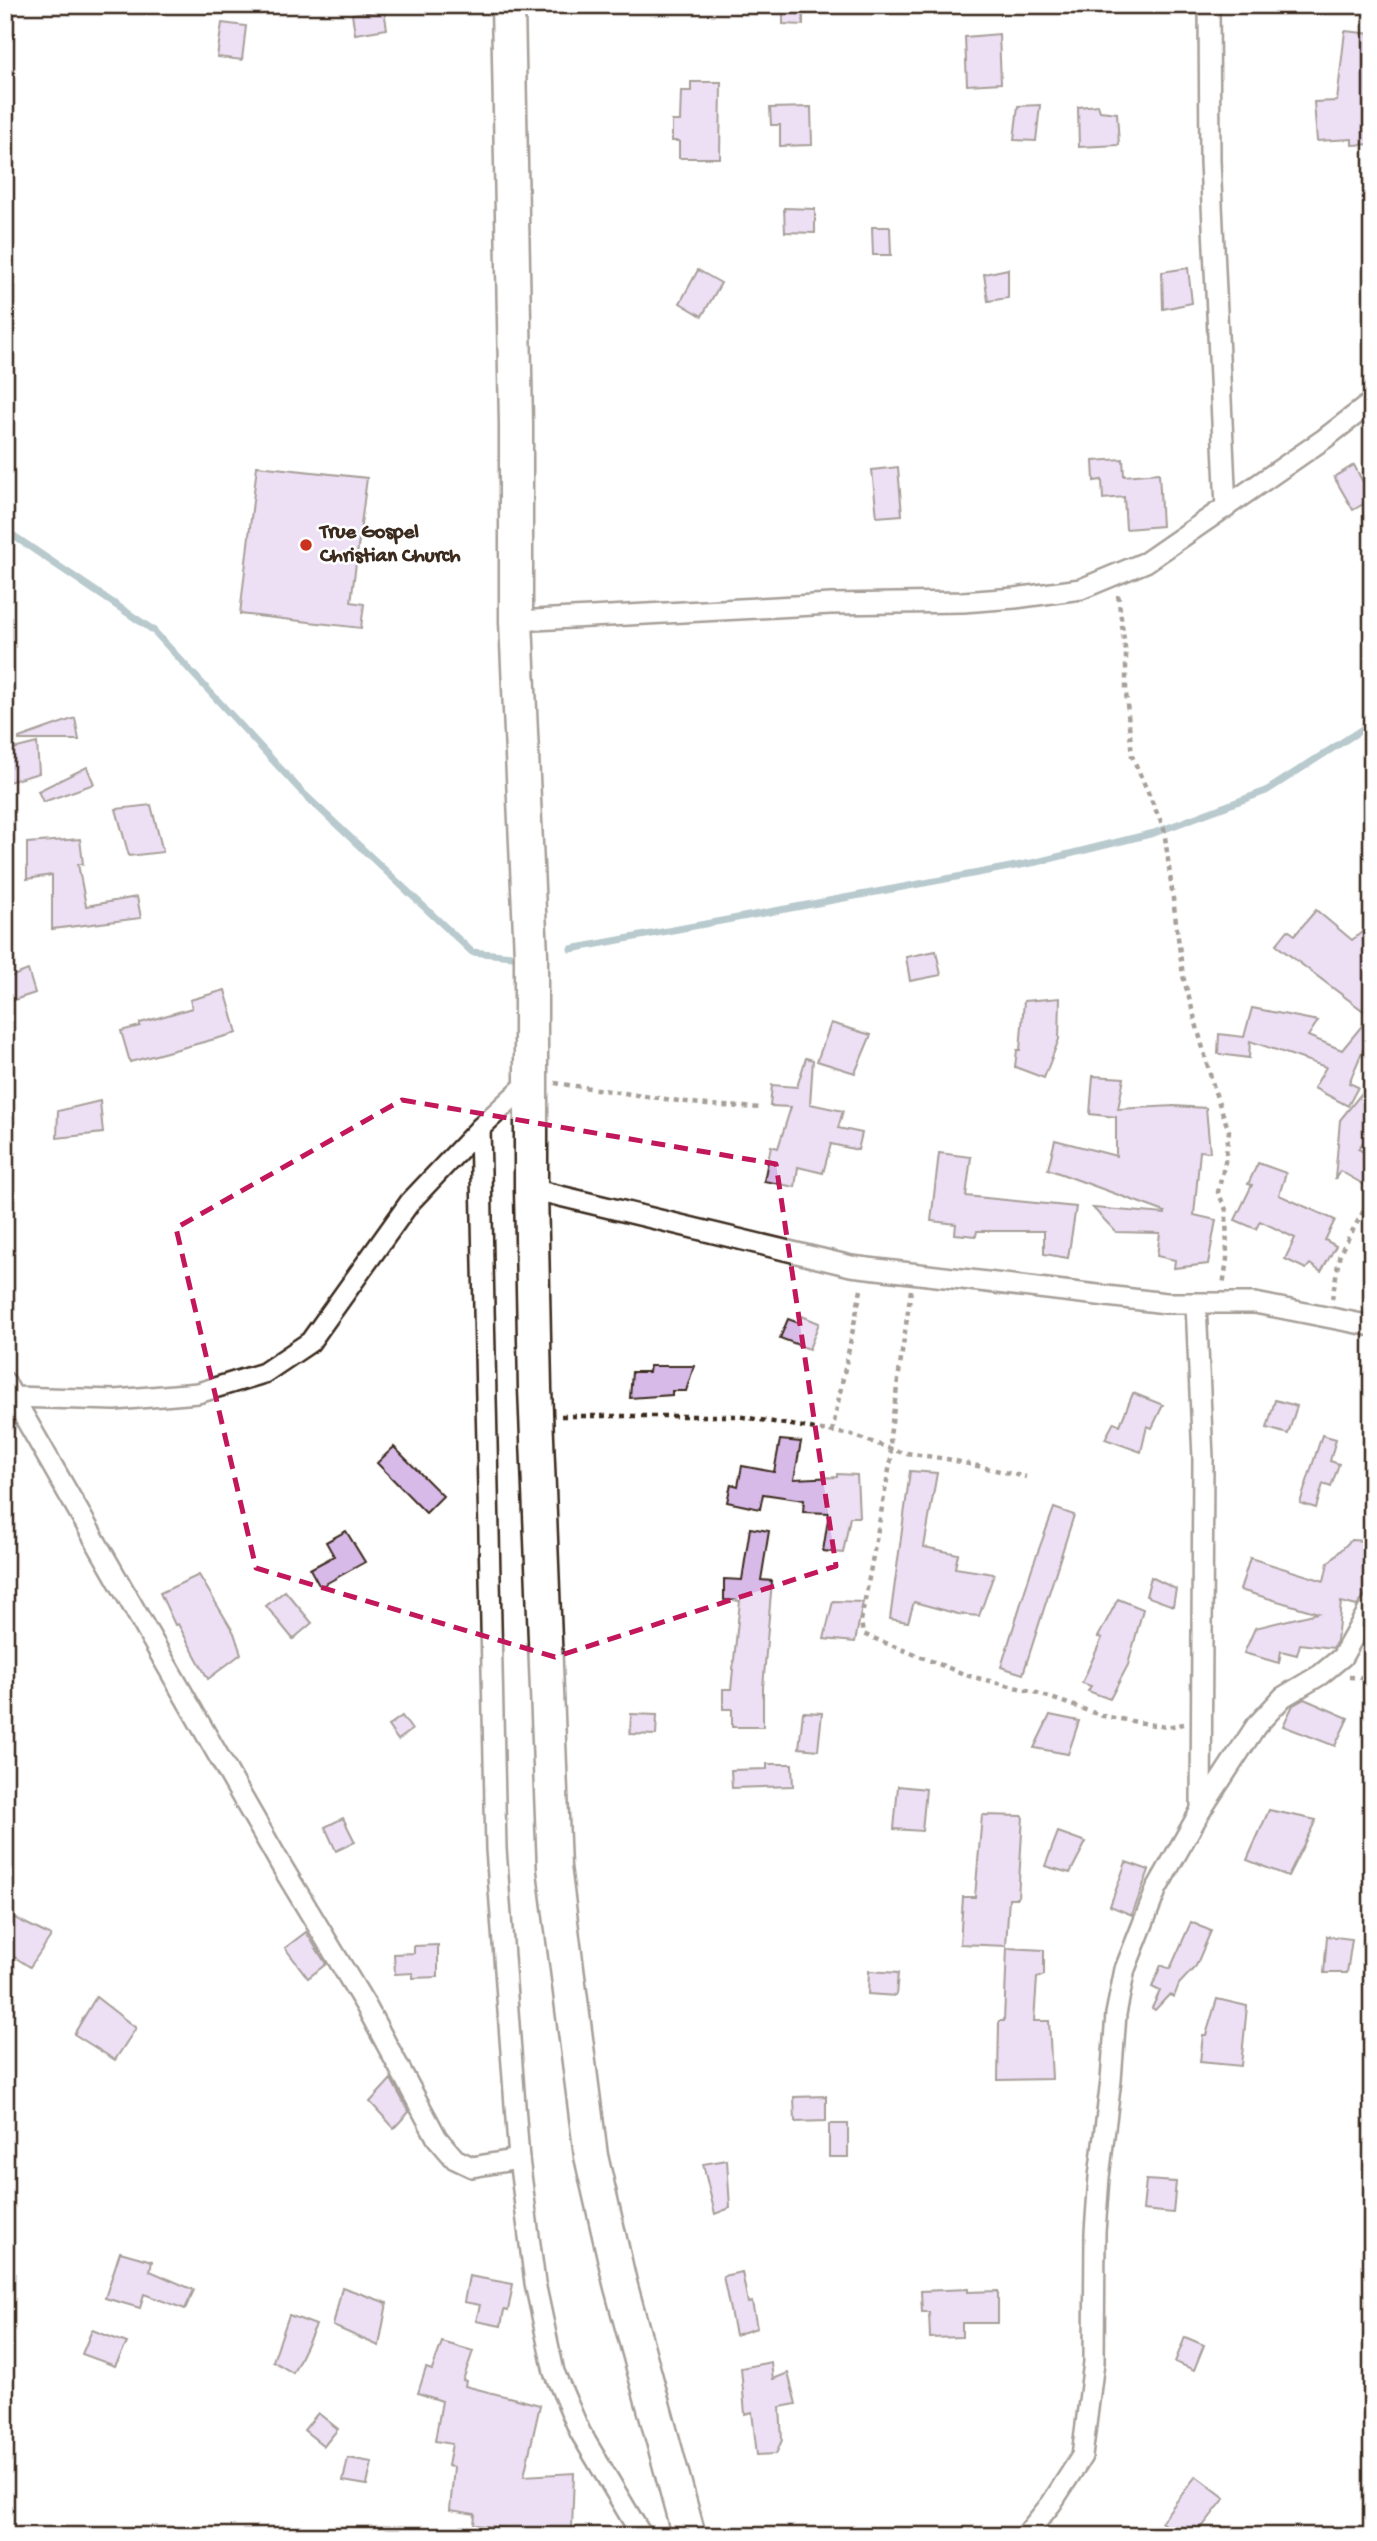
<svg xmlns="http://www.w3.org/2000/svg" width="1377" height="2541" font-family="'Gochi Hand',sans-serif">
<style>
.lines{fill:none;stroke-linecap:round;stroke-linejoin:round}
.stream{stroke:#638991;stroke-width:7}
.building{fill:#d7bae8;stroke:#3b2a1e;stroke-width:2}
.minor-casing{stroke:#3b2a1e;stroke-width:24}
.trunk-casing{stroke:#3b2a1e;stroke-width:37}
.path{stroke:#3b2a1e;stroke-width:4.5;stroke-dasharray:5 5;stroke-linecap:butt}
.minor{stroke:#fff;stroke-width:19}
.trunk{stroke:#fff;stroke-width:32}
.marked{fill:none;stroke:#c2185b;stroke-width:5;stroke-dasharray:14 9;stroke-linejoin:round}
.poi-dot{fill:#c8321e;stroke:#fff;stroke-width:2.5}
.labels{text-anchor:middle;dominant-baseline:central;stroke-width:5;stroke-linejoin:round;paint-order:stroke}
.poi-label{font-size:21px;font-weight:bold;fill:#3b2a1e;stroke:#fff;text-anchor:start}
</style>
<rect width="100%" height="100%" fill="#fff"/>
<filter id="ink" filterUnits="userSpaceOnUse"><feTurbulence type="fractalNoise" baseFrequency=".0143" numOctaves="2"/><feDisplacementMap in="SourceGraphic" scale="14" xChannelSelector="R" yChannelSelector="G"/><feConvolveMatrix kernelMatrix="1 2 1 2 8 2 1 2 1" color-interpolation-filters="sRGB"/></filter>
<g filter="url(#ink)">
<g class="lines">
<!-- stream -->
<g class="stream">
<path d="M5,530L153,630L302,792L472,952L512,956"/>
<path d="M571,949L1037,862L1154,833L1266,791L1372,723"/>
</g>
</g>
<!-- building -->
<g class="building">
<path d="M783,5H803V25L783,24Z"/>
<path d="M384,10L387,29L355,34L352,14Z"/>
<path d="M222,23L246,26L242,60L217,57Z"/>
<path d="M1345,31L1372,34V144L1352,145V139L1317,141L1314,102L1337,101Z"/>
<path d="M999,34L1001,83L967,85L965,37Z"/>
<path d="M691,82H721L720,158H679V141H672V121H680L681,91H691Z"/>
<path d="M1040,105L1036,141L1014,140L1018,106Z"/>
<path d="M1098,105L1100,111L1117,113L1119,145L1079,147L1078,107Z"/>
<path d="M811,107L812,145L780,146V125H771L770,108Z"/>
<path d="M784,208L815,209V233L785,232Z"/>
<path d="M872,227H890L891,255H873Z"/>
<path d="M1188,268L1192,303L1163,309L1162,272Z"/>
<path d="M1008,269V298L988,301L984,274Z"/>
<path d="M698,270L721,283L702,316L680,303Z"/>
<path d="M1123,459L1124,476L1159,473L1162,526L1126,529L1124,497L1103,499L1102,480L1094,481L1093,461Z"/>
<path d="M1354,465L1372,499L1353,510L1334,477Z"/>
<path d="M257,466L367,478L351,602L364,604L361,628L240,614Z"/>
<path d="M898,467L902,515L877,517L872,470Z"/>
<path d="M75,718L79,740H19V738Z"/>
<path d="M37,743L39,773L5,783V751Z"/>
<path d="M87,767L94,784L43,802L38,791Z"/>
<path d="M151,805L163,852L129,856L116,809Z"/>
<path d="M80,839L83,864H78L86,906L137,897L141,918L52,929V875L27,879V843Z"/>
<path d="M1316,910L1352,940L1372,924V1028L1349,1083L1358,1087L1348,1106L1314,1088L1326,1067L1250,1041L1249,1058L1218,1054L1219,1034L1244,1037L1252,1008L1318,1021L1308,1036L1342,1050L1370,1016L1276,945L1288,930L1295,935Z"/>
<path d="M936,951L941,975L910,981L906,957Z"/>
<path d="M28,970L35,993L5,1003V979Z"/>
<path d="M225,990L237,1033L130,1062L121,1031L140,1026V1023L192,1008L190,1000Z"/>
<path d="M1060,998L1059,1039L1044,1078L1015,1067L1017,1050H1020L1024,1001Z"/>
<path d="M831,1023L871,1035L855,1073L817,1061Z"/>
<path d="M806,1058L813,1060L810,1104L843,1111L838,1128L862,1133L858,1150L831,1144L823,1173L798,1167L795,1187L764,1181L771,1146L778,1148L791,1107L770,1106L772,1085L797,1087Z"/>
<path d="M1093,1076L1124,1078L1118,1109L1174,1106L1206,1108L1210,1152L1200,1151L1194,1215L1216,1220L1208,1264L1174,1268L1175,1260L1157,1256L1160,1233L1116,1232L1093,1208L1165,1214V1212L1048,1169L1055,1140L1116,1156V1117L1090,1114Z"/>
<path d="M1361,1094L1372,1100V1132L1358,1149L1372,1156V1189L1340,1171L1335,1179L1340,1120Z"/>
<path d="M100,1101L103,1133L57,1138L58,1111Z"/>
<path d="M939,1153L971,1157L966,1196L1076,1207L1068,1258L1044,1254V1231H977L976,1236L955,1234L956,1224L931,1221Z"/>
<path d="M1258,1163L1286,1173L1279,1195L1335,1220L1325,1240L1336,1246L1321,1272L1310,1264L1306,1269L1285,1259L1295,1238L1260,1221L1256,1229L1235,1220L1252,1185L1248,1184Z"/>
<path d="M802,1316L819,1323L809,1349L780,1338L788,1319L799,1323Z"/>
<path d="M650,1366H694L686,1391H672V1395L630,1398L632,1372H649Z"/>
<path d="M1133,1393L1163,1405L1152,1428L1147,1426L1141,1452L1105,1439L1114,1422L1120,1425Z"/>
<path d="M1275,1400L1297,1406L1288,1434L1267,1428Z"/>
<path d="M1322,1435L1336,1439L1330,1461L1339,1464L1331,1487L1323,1484L1316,1508L1300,1503Z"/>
<path d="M780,1440L801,1442L794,1479L837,1477V1474L857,1475L859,1517H850L843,1553L823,1551L829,1513L803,1512L804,1500L763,1494L760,1509L727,1502L731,1484L738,1486L742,1466L774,1472Z"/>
<path d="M394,1447L443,1496L426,1513L377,1463Z"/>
<path d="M910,1471L937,1473L924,1547L958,1554L955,1568L994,1574L979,1616L958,1614L914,1602L908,1622L890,1619Z"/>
<path d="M1054,1508L1074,1515L1023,1674L1001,1667L1032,1568Z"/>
<path d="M750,1528L769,1531L761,1580L772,1581L763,1688V1727H732V1709H723V1689H731L740,1601L724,1600V1579L742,1580Z"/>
<path d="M346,1531L365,1562L320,1587L310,1569L334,1556L326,1542Z"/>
<path d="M1351,1540L1367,1541L1371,1554L1372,1567L1365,1595L1357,1606L1341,1602L1337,1641L1333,1648L1300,1644L1297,1655L1281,1651L1279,1663L1244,1653L1255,1628L1318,1613L1240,1590L1250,1558L1324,1581L1328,1563Z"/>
<path d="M199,1575L234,1633L241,1654L208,1679L178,1624L175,1625L160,1593Z"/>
<path d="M1151,1577L1176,1589L1173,1606L1146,1596Z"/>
<path d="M285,1591L312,1623L293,1639L266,1606Z"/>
<path d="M1118,1599L1143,1609L1128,1665L1110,1699L1088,1691L1091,1686L1082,1683L1102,1638L1098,1637Z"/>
<path d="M833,1601L863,1602L855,1642L824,1639Z"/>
<path d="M1304,1699L1348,1718L1335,1746L1283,1726L1293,1705Z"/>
<path d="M803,1712L822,1713L818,1750L799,1748Z"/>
<path d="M631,1714L657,1715L656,1735L630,1734Z"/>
<path d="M1050,1715L1079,1721L1068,1754L1034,1748Z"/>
<path d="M402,1716L412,1730L398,1740L388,1726Z"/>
<path d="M767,1764H792L793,1786L732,1788L731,1770L767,1769Z"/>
<path d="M898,1786L926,1789L922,1831L894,1829Z"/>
<path d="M1269,1810L1316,1820L1288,1876L1247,1860Z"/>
<path d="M982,1815L1023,1816L1018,1898H1009L1006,1946L960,1944L963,1897H975Z"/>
<path d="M343,1818L355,1842L336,1851L325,1827Z"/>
<path d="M1058,1832L1086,1842L1070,1873L1045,1866Z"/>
<path d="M1126,1862L1149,1870L1132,1915L1110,1906Z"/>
<path d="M5,1913L51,1936L30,1967L5,1951Z"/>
<path d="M1191,1922L1211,1931L1196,1966L1179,1984L1174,1997L1169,1995L1155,2010L1152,2008L1160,1991L1152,1987L1161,1965L1170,1969Z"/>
<path d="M306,1932L326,1964L308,1978L285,1948Z"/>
<path d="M1327,1936L1352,1939L1347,1973H1324Z"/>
<path d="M438,1945V1977L413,1978V1973L395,1974L394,1954L414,1953V1946Z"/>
<path d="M1007,1948L1044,1950V1975L1037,1978L1034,2021H1049L1052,2079L998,2080L999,2021H1004Z"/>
<path d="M869,1971L898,1973L896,1996L868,1994Z"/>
<path d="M96,1997L136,2028L115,2060L74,2034Z"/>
<path d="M1217,1999L1247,2006L1241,2066L1200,2062L1203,2035H1206Z"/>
<path d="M391,2079L409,2112L394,2128L370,2102Z"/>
<path d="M826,2096V2121L795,2122L794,2097Z"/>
<rect x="829" y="2124" width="19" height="33"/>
<path d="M727,2160L730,2208L715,2214L703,2164Z"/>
<path d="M1146,2180L1176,2182L1173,2213L1143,2210Z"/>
<path d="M120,2252L152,2261L150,2271L194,2290L185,2309L144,2294L140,2308L105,2298Z"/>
<path d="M742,2272L748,2303L752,2302L757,2328L735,2335L723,2276Z"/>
<path d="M469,2276L513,2284L508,2311L504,2310L501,2326L476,2321L480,2305L464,2302Z"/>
<path d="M342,2287L387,2303L379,2346L333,2326Z"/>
<path d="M968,2289V2292L998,2291V2323H962V2337L930,2338L929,2312H922L921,2291Z"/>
<path d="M289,2315L316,2325L293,2373L273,2361Z"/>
<path d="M92,2330L127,2343L115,2366L82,2354Z"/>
<path d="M1185,2337L1204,2345L1194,2370L1175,2362Z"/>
<path d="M442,2342L473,2351L463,2380L466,2381L465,2386L540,2405L524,2476L574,2473L572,2529L535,2530V2532L474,2525L475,2514L450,2510L454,2467L448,2466L452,2444L435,2441L442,2401L418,2393L426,2368L432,2370Z"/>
<path d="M771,2362L773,2379L788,2373L796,2404L780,2407L782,2440L776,2454L757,2455L752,2412L745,2414L741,2368Z"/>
<path d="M318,2413L338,2429L324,2446L304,2430Z"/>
<path d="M348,2458L372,2462L367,2485L343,2481Z"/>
<path d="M1196,2476L1225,2498L1195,2536H1179L1161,2522Z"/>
</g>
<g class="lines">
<!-- minor casing -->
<g class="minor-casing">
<g id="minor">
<path d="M1209,5L1210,161L1226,508"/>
<path d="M516,621L831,604L963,602L1015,598L1081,589L1146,562L1324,439L1372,402"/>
<path d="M480,1128L496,1849L519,2159L535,2283L554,2372L580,2432L642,2536"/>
<path d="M531,1189L851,1266L1166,1303H1255L1372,1326"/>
<path d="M1196,1304L1203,1458L1201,1810"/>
<path d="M5,1382L13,1397L115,1400L198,1393L264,1373L310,1342L410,1202L480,1128L530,1081"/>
<path d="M13,1397L281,1865L366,2006L437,2138L455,2159L472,2167L519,2159"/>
<path d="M1025,2536L1051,2504L1082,2456L1094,2362L1095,2232L1099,2177L1111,2080L1116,2014L1125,1969L1157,1888L1201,1810L1256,1726L1283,1697L1320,1675L1342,1657L1372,1604"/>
</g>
</g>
<!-- trunk casing -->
<g class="trunk-casing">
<path id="trunk" d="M508,5L516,424V621L531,955V1189L535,1388L554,1867L591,2156L620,2283L689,2536"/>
</g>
<!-- path -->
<g class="path">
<path d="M1118,595L1126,655V693L1132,756L1164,829L1183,976L1215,1092L1229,1131L1225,1162L1218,1192L1226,1210L1227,1259L1223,1286"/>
<path d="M555,1083L707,1105L763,1108"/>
<path d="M911,1290L890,1436L891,1459L861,1621L863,1634L969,1676L1031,1691L1103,1716L1166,1727L1184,1724"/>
<path d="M1332,1299L1340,1253L1372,1196"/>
<path d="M561,1416H737L852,1435L900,1452L947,1459L1026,1477"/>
<path d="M832,1432L862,1285"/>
<path d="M1349,1677L1372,1678"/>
</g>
<!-- minor -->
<use href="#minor" class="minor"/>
<!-- trunk -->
<use href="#trunk" class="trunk"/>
</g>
</g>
<!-- marked area -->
<path d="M0 0H1377V2541H0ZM402,1100L776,1164L836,1566L555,1657L256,1568L176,1228Z" fill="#fff" fill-opacity=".55" fill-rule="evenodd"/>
<path class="marked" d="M402,1100L776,1164L836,1566L555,1657L256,1568L176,1228Z"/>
<!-- markers -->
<circle class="poi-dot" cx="306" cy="545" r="7"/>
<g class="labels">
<!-- poi labels -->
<g class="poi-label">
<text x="320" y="533">True Gospel<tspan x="320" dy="24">Christian Church</tspan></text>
</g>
</g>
<!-- margin -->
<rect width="1377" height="2541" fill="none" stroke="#fff" stroke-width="28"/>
<rect x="14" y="14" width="1349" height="2513" fill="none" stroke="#3b2a1e" stroke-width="2.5" filter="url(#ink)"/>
</svg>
